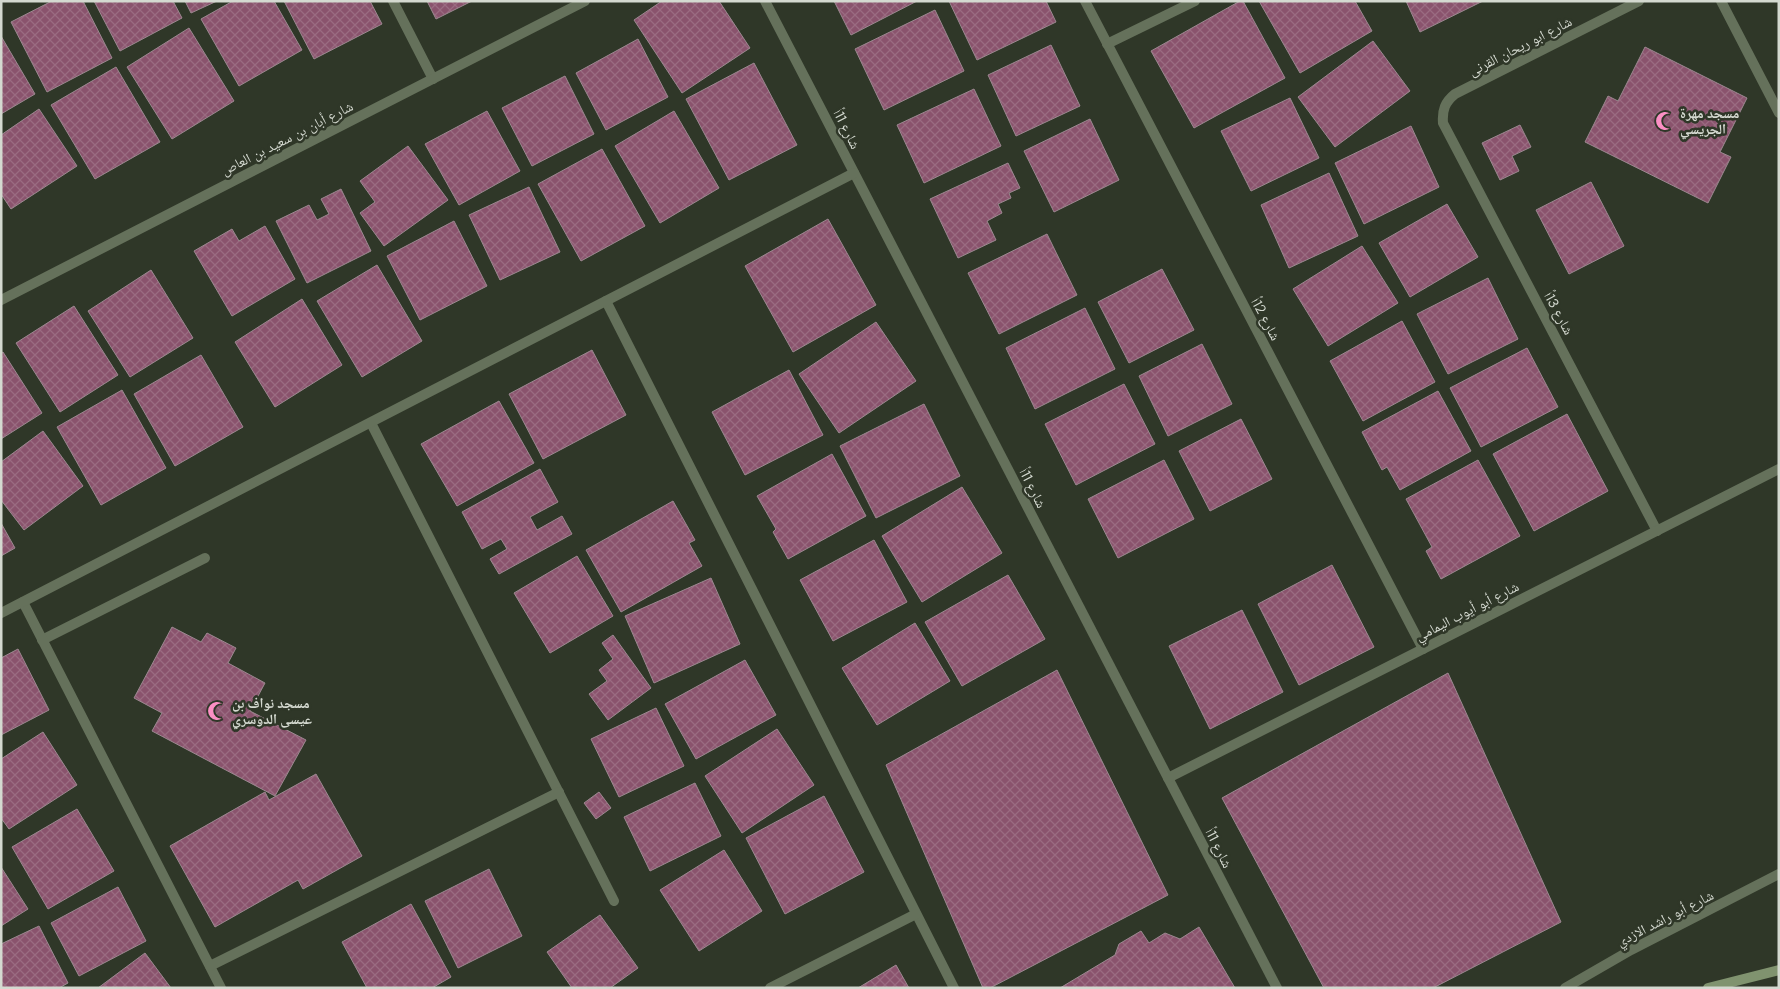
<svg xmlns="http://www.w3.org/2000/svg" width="1780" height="989" font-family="'DM Sans','Noto Naskh Arabic',sans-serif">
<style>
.building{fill:url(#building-cross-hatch);stroke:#9c8890}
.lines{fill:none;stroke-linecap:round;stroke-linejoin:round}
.lane{stroke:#65715b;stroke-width:10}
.street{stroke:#65715b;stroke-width:10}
.secondary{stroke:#80936f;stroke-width:10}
.labels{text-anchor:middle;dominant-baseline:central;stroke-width:5;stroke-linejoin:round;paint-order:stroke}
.street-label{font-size:14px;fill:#d4d9d0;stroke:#2f3728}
.poi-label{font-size:14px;font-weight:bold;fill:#d4d9d0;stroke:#2f3728;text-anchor:start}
</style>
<defs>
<pattern id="building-cross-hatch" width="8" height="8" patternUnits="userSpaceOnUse" patternTransform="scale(1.25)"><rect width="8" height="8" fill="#8a536d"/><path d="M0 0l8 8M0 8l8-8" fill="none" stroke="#9a6b81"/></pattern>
</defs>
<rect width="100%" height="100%" fill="#2f3728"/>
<!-- building -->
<g class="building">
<path d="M52,1H83L112,58L47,92L11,22Z"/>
<path d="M94,1H173L182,18L120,51Z"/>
<path d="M185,1H217L191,13Z"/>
<path d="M233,1H274L302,50L239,86L201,19Z"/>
<path d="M284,1H370L382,24L314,59Z"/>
<path d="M427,1H472L436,19Z"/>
<path d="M662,1H719L750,48L682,93L634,20Z"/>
<path d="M834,1H917L851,35Z"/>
<path d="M949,1H1046L1056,22L977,60Z"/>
<path d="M1240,1H1243L1285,78L1194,128L1151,51Z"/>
<path d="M1259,1H1355L1372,31L1300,73Z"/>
<path d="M1406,1H1483L1420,32Z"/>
<path d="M935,10L964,71L884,110L855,49Z"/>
<path d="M189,28L234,101L172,139L127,67Z"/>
<path d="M1,36L35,94L1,114Z"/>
<path d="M638,39L668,97L606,130L576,73Z"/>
<path d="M1373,41L1410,91L1335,147L1298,97Z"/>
<path d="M1051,45L1080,106L1016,136L988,75Z"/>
<path d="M1645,47L1747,98L1720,152L1731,157L1708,203L1585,142L1608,96L1618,101Z"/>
<path d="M754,63L797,145L729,180L686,99Z"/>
<path d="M116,67L160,142L95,179L51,105Z"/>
<path d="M565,76L594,134L532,166L502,108Z"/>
<path d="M974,89L1001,146L924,183L897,125Z"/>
<path d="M1290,98L1319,158L1251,191L1221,131Z"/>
<path d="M39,109L77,166L11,209L1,194V135Z"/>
<path d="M487,111L520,171L459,205L425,144Z"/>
<path d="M674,111L719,188L660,223L615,146Z"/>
<path d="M1090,119L1119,180L1054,212L1024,151Z"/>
<path d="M1520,125L1531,147L1512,156L1519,171L1500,180L1482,143Z"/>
<path d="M1411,126L1439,187L1364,224L1335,163Z"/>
<path d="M408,146L448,200L384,246L360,213L375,202L360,181Z"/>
<path d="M602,149L645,226L581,261L538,184Z"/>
<path d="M1008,163L1020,188L1009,193L1011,198L998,204L1002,213L987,221L996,240L958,258L930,199Z"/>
<path d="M1329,173L1358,236L1289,268L1261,205Z"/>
<path d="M1591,182L1624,246L1569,274L1536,210Z"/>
<path d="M529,187L560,252L500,280L469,215Z"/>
<path d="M341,189L371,251L307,283L276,221L309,205L317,220L329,214L321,199Z"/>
<path d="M1447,204L1478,257L1410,297L1379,243Z"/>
<path d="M828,219L876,305L793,352L745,266Z"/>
<path d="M454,221L487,286L420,320L387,256Z"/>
<path d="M265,226L295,279L232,316L194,251L232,229L239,241Z"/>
<path d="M1047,234L1077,295L999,334L968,273Z"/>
<path d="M1362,246L1398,303L1328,346L1293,289Z"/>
<path d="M377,265L422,341L362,377L317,301Z"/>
<path d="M1162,269L1194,330L1129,363L1098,302Z"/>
<path d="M151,270L193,338L130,377L88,311Z"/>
<path d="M1488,278L1518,339L1448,374L1417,314Z"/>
<path d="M302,299L342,365L275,407L235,342Z"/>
<path d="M74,306L118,375L60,412L16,343Z"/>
<path d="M1085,308L1115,369L1035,409L1006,348Z"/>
<path d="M1402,321L1435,382L1363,421L1330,361Z"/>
<path d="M876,322L916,381L839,433L799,374Z"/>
<path d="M1202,344L1232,404L1168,436L1139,376Z"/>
<path d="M1527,348L1558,407L1481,447L1450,388Z"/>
<path d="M592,350L626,415L543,459L509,394Z"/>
<path d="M3,352L42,413L1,439V353Z"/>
<path d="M201,355L243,427L175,466L134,394Z"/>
<path d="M789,370L823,435L745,475L712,412Z"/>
<path d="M1124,384L1155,444L1076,485L1045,424Z"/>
<path d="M122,390L166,468L101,505L57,427Z"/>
<path d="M1438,391L1471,451L1400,490L1387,467L1382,470L1362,432Z"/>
<path d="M499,401L534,463L457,506L421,444Z"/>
<path d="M924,404L960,476L876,518L840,446Z"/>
<path d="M1567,414L1608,491L1534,531L1493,454Z"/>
<path d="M1241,419L1272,479L1210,511L1179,451Z"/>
<path d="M43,431L83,486L24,530L1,500V462Z"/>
<path d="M832,454L866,516L788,559L773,532L776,529L757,496Z"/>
<path d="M1164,460L1194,519L1118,558L1088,499Z"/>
<path d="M1478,460L1520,536L1441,579L1426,551L1432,547L1406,499Z"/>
<path d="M540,469L558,502L530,517L537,530L562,516L572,534L499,574L490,559L507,549L501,539L482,549L462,512Z"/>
<path d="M962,487L1002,553L922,602L882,536Z"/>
<path d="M673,501L695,540L689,543L702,566L621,612L586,550Z"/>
<path d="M1,523L15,548L1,556Z"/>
<path d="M874,540L907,602L833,641L800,580Z"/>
<path d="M577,556L613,616L550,653L514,593Z"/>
<path d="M1332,565L1374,647L1299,685L1258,604Z"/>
<path d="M1008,575L1045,639L962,686L925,622Z"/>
<path d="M711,578L740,644L654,683L625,616Z"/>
<path d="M1242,610L1283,692L1210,729L1169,646Z"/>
<path d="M915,623L950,681L877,725L842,668Z"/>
<path d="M172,627L201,642L207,633L236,648L228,663L265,683L250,711L306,740L275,796L152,731L162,713L134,698Z"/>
<path d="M613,635L651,688L608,720L589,694L607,681L599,670L613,659L602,643Z"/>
<path d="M18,649L49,710L1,735V658Z"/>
<path d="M745,660L776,715L696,759L665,704Z"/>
<path d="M1057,670L1168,895L990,988H983L886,765Z"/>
<path d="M1448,673L1561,922L1433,988H1324L1222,798Z"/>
<path d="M656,708L684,766L619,797L591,739Z"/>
<path d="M777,729L814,785L742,833L705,776Z"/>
<path d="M43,732L77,785L9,829L1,818V759Z"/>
<path d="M316,774L362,856L303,889L298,880L215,927L170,846L265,792L269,800Z"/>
<path d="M695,783L721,836L650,871L624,817Z"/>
<path d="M599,792L611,808L596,819L584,803Z"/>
<path d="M824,796L864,872L785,914L746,838Z"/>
<path d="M77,809L114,871L48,909L12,847Z"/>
<path d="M724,850L762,911L699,951L660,890Z"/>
<path d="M1,867L28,909L1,926Z"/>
<path d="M489,869L522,936L458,968L425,901Z"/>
<path d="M118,887L146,941L79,976L51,923Z"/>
<path d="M411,904L451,977L432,988H367L342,942Z"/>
<path d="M600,915L638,968L610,988H572L547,952Z"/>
<path d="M39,926L68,983L59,988H1V944Z"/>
<path d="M1199,927L1235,988H1060L1115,955L1119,944L1141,931L1149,943L1165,933L1180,939Z"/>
<path d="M145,953L171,988H98Z"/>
<path d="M896,965L909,988H858Z"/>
</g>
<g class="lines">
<!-- lane -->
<path class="lane" d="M42,640L205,558"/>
<!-- street -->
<g class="street">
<path d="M393,1L433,79"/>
<path d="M765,1L1277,988"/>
<path d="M1085,1L1423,649"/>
<path d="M1639,1L1455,94C1445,102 1442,110 1443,123L1657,531"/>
<path d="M1721,1L1779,113"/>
<path d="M1107,44L1195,1"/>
<path d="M1,300L585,1"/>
<path d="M606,301L954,988"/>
<path d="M371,423L614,901"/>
<path d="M23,602L221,988"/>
<path d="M1,613L854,173"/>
<path d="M1168,778L1779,469"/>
<path d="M210,966L559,792"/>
<path d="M770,988L916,914"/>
<path d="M1565,988L1631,950L1779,874"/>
</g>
<!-- secondary -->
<path class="secondary" d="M1708,988L1779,970"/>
</g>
<!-- icons -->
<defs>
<g id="mosque-bare" transform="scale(1.5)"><path d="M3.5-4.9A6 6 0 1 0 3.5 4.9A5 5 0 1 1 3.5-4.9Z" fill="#fb8fc4" stroke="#2f3728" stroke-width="2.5" paint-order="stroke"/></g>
</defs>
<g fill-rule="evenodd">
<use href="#mosque-bare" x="1665" y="121"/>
<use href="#mosque-bare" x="217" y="711"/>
</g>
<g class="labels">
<!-- street labels -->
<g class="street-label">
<text transform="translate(1520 46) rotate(-27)">شارع ابو ريحان القرنى</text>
<text transform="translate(847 129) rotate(63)">شارع 11أ</text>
<text transform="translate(287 138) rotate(-27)">شارع أبان بن سعيد بن العاص</text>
<text transform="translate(1559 313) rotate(62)">شارع 13أ</text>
<text transform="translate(1266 319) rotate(62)">شارع 12أ</text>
<text transform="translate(1033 488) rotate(63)">شارع 11أ</text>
<text transform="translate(1467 611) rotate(-27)">شارع أبو أيوب اليمامي</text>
<text transform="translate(1219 848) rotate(63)">شارع 11أ</text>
<text transform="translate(1665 918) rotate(-27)">شارع أبو راشد الازدي</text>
</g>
<!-- poi labels -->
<g class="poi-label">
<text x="1680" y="113">مسجد مهرة<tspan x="1680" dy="16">الجريسي</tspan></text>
<text x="232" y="703">مسجد نواف بن<tspan x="232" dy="16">عيسى الدوسري</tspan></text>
</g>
</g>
<!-- border -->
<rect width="1780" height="989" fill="none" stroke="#d4d9d0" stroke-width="5"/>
</svg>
